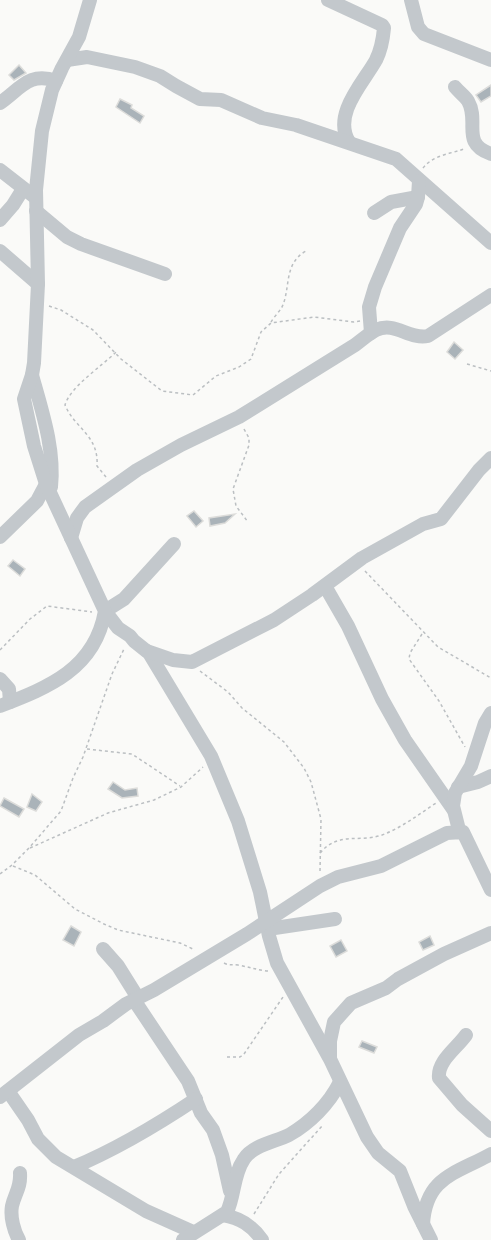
<svg xmlns="http://www.w3.org/2000/svg" width="491" height="1240" font-family="'PT Sans',sans-serif">
<style>
.building{fill:#aab3b9;stroke:#dcdcda;stroke-width:1.5}
.lines{fill:none;stroke-linecap:round;stroke-linejoin:round}
.path{stroke:#bbbfc2;stroke-width:1.5;stroke-dasharray:3 3;stroke-linecap:butt}
.minor{stroke:#c3c8cc;stroke-width:14}
</style>
<rect width="100%" height="100%" fill="#fafaf8"/>
<!-- building -->
<g class="building">
<path d="M19,65L26,73L14,80L9,75Z"/>
<path d="M491,85V96L481,102L476,95Z"/>
<path d="M120,99L132,105L131,108L144,116L140,123L116,107Z"/>
<path d="M454,342L463,350L455,359L447,352Z"/>
<path d="M194,511L203,521L196,527L187,516Z"/>
<path d="M235,514L225,523L210,526L209,518Z"/>
<path d="M13,560L25,569L20,576L8,566Z"/>
<path d="M113,782L125,790L137,788L138,796L122,798L108,789Z"/>
<path d="M32,794L42,802L36,811L27,807Z"/>
<path d="M4,798L24,809L19,817L0,806Z"/>
<path d="M71,926L81,932L74,946L63,940Z"/>
<path d="M430,936L434,945L423,950L419,942Z"/>
<path d="M341,940L347,951L336,957L330,946Z"/>
<path d="M362,1041L377,1047L374,1053L359,1047Z"/>
</g>
<g class="lines">
<!-- path -->
<g class="path">
<path d="M423,168C433,155 450,154 464,149"/>
<path d="M49,306L61,310L93,330L121,359L162,391L193,395L216,376L239,367L251,359L261,332L271,323L314,317L354,322L360,321"/>
<path d="M271,322C274,317 279,312 282,307C291,288 283,264 306,251"/>
<path d="M467,364L491,371"/>
<path d="M244,429L249,438V445L233,489L236,506L248,522"/>
<path d="M106,477L97,466C99,435 75,429 65,405C70,387 102,366 116,352"/>
<path d="M365,571L438,647L491,678"/>
<path d="M422,634L410,653L409,659L439,701L465,747"/>
<path d="M0,650L30,619L47,606L92,612"/>
<path d="M200,671L228,692L242,708L284,742L304,768L311,782L321,819L320,871"/>
<path d="M87,749L132,754L180,786"/>
<path d="M30,848L108,813L154,800L181,787L203,767"/>
<path d="M320,853C339,831 359,843 382,835C401,828 418,815 436,803"/>
<path d="M13,866L35,875L75,909L104,924L118,930L180,943L195,950"/>
<path d="M0,874L12,865L29,848L61,811L73,778L83,757L112,674L124,649"/>
<path d="M224,963C230,966 232,964 238,965C249,967 257,970 268,971"/>
<path d="M227,1057H240L244,1054L283,997"/>
<path d="M254,1214L279,1174L322,1126"/>
</g>
<!-- minor -->
<g class="minor">
<path d="M328,0L382,25L384,28C383,39 381,50 376,60C364,82 332,114 349,142"/>
<path d="M411,0L418,27L424,34L491,60"/>
<path d="M67,60L87,57L135,67L160,76L176,86L200,99L221,100L262,118L296,125L396,159L491,243"/>
<path d="M455,87C459,92 465,96 468,101C480,122 460,143 491,154"/>
<path d="M0,103C20,89 30,71 56,81"/>
<path d="M0,170L36,198"/>
<path d="M36,211L67,237L81,244L165,274"/>
<path d="M374,213L391,202L418,197"/>
<path d="M0,220L13,205L23,189"/>
<path d="M0,251L38,284"/>
<path d="M371,333L369,307L375,287L400,228L416,204L418,197L419,181"/>
<path d="M32,375C42,411 55,449 51,487"/>
<path d="M0,537L37,501L46,484"/>
<path d="M71,538L77,518L85,507L137,470L181,445L239,417L355,345C362,340 368,334 376,330C395,321 409,340 428,336L491,295"/>
<path d="M174,544L124,599L105,611L118,628L130,636L134,641L149,653L211,756L238,821L260,892L269,936L277,963L330,1059L367,1137L378,1153L400,1171L414,1206L431,1240"/>
<path d="M325,586L348,626L382,699L405,740L453,809"/>
<path d="M147,651L173,660L192,662L274,620L312,595L362,558L423,524L441,519L479,470L491,458"/>
<path d="M0,679L9,689L10,702"/>
<path d="M0,706C49,687 95,669 105,611L46,484L34,446L24,399L32,375L34,363L38,284L36,190L42,131L52,90L62,68L79,37L90,0"/>
<path d="M458,787L478,782L491,776"/>
<path d="M459,830L453,806L455,793L471,766L485,723L491,713"/>
<path d="M268,929L335,919"/>
<path d="M103,949L118,966L138,998"/>
<path d="M134,1000L188,1081L201,1113L213,1130L222,1155L230,1191"/>
<path d="M466,1035C457,1048 437,1061 439,1078L462,1105L491,1131"/>
<path d="M330,1057V1041L334,1022L351,1003L386,988L398,979L444,954L491,933"/>
<path d="M8,1091L28,1120L38,1139L56,1157L146,1211L193,1232"/>
<path d="M0,1097L79,1035L103,1021L126,1004L154,990L247,934L320,886L338,877L381,866L447,833L463,832L491,890"/>
<path d="M74,1167C117,1149 157,1125 196,1099"/>
<path d="M223,1215C240,1218 252,1225 262,1240"/>
<path d="M423,1224C426,1177 455,1174 491,1154"/>
<path d="M19,1240C14,1231 10,1217 12,1206C15,1193 21,1188 20,1173"/>
<path d="M183,1240L227,1212C235,1195 233,1175 244,1159C253,1145 275,1142 289,1135C310,1123 329,1104 340,1082"/>
</g>
</g>
</svg>
